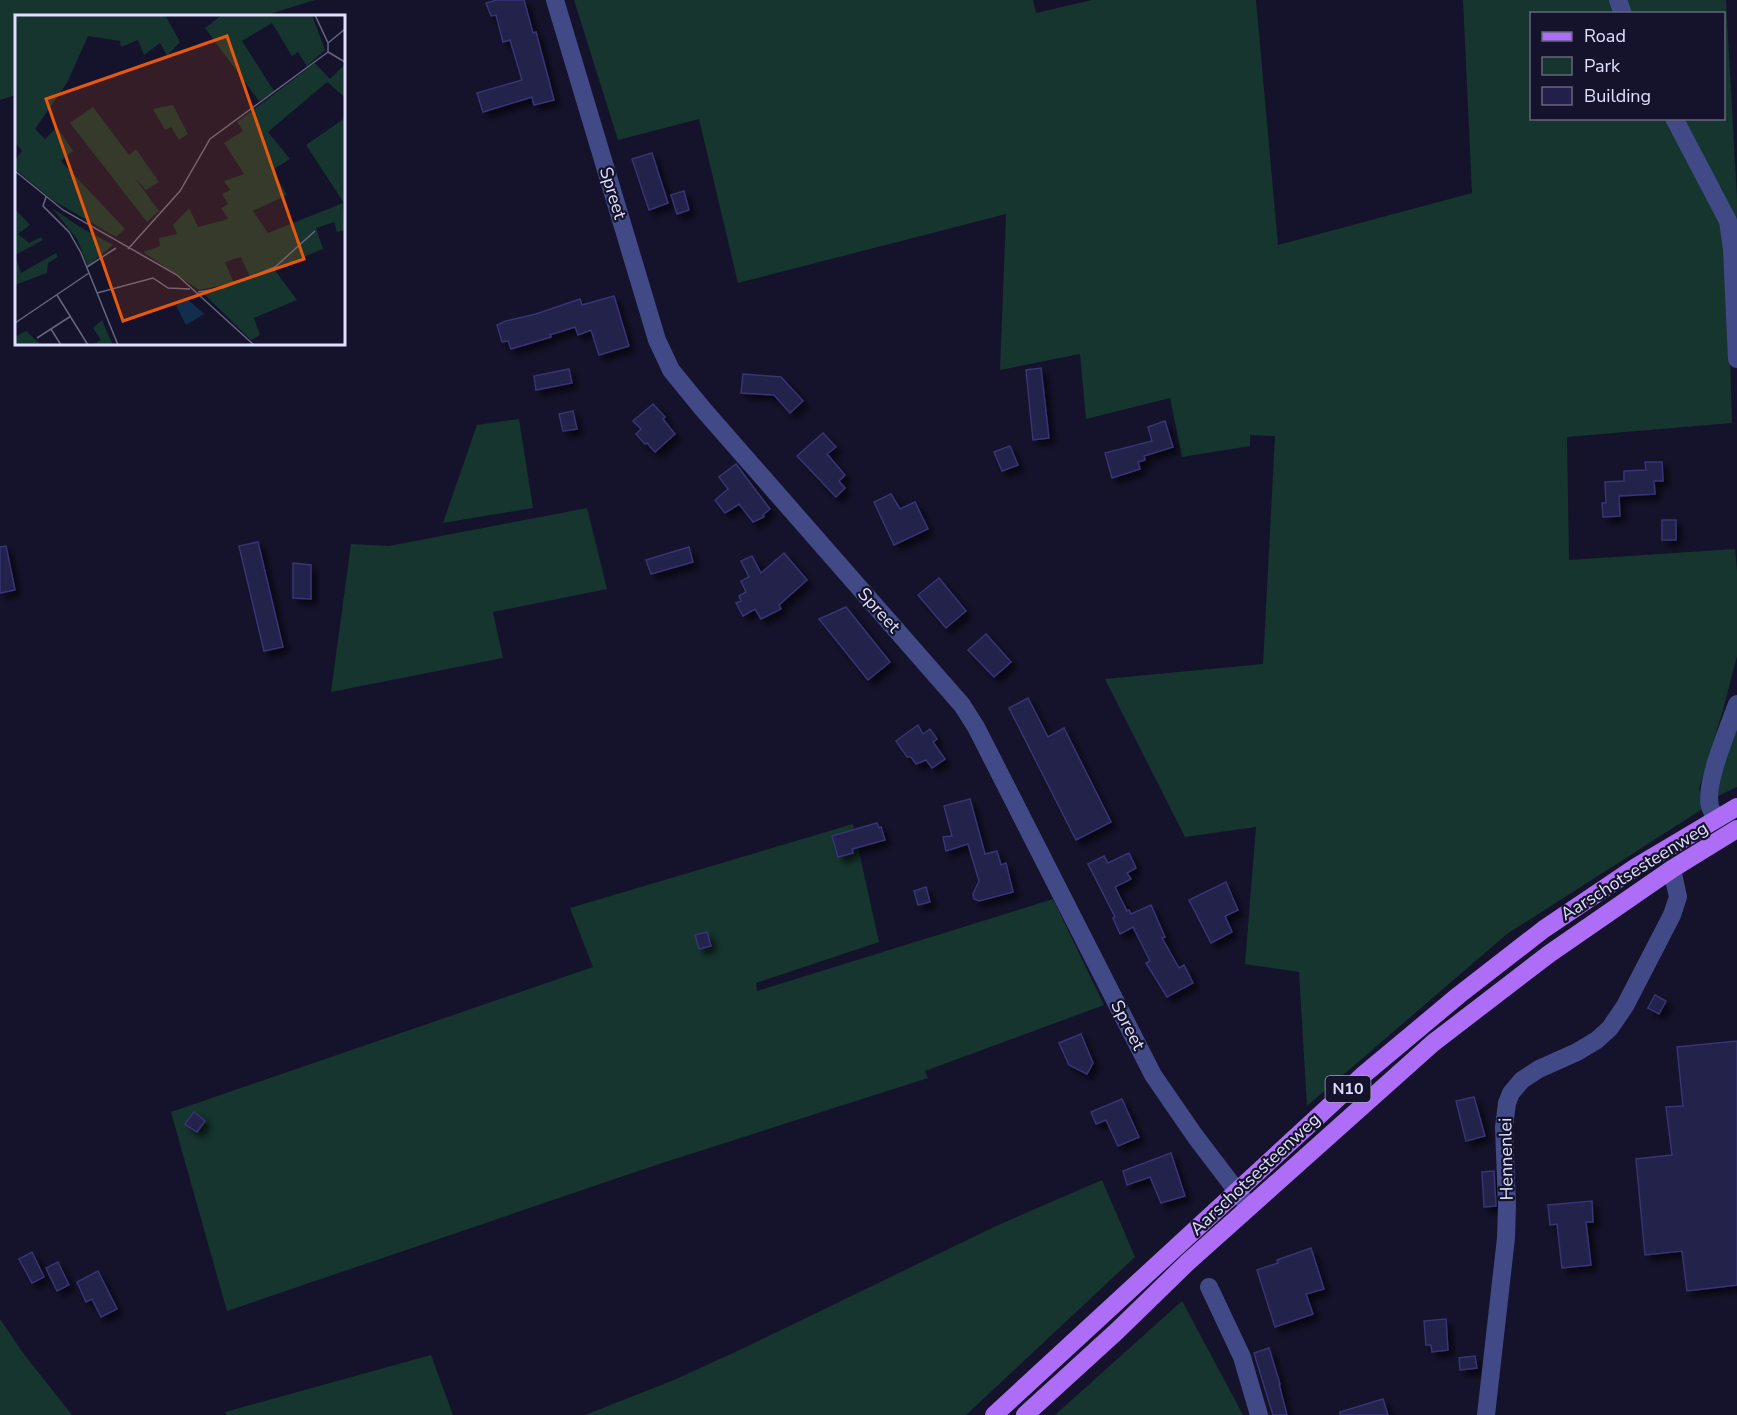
<svg xmlns="http://www.w3.org/2000/svg" width="1737" height="1415" font-family="'Nunito Sans',sans-serif">
<style>
.green{fill:#16352f;fill-rule:evenodd}
.building{fill:#22204b;stroke:#373475;stroke-width:1.5;filter:url(#shadow)}
.lines{fill:none;stroke-linecap:round;stroke-linejoin:round}
.minor{stroke:#414987;stroke-width:18}
.major{stroke:#ae6df6;stroke-width:18}
.labels{text-anchor:middle;dominant-baseline:central;stroke-width:4.5;stroke-linejoin:round;paint-order:stroke}
.shield{fill:#14132b;stroke:#a2a2be;stroke-width:1.5}
.shield-label{font-size:16px;font-weight:bold;fill:#dfe0fd}
.street-label{font-size:18px;fill:#dfe0fd;stroke:#14132b}
.inset-road{fill:none;stroke:#65657f;stroke-width:1.5}
.view{fill:#e8590c;fill-opacity:0.15;stroke:#e8590c;stroke-width:3}
.inset-edge{fill:none;stroke:#dfe0fd;stroke-width:3}
</style>
<defs>
<filter id="shadow"><feDropShadow dx="5.5" dy="5.5" stdDeviation="3" flood-color="#0009"/></filter>
</defs>
<rect width="100%" height="100%" fill="#14132b"/>
<!-- green -->
<g class="green">
<path d="M0,0H315L263,16H16V95L0,100Z"/>
<path d="M574,0H1033L1036,13L1092,0H1256L1278,245L1472,193L1463,0H1726L1737,198V237L1727,260L1732,423L1567,437L1569,560L1735,549L1737,571V656L1723,710L1699,789L1704,808L1507,934L1307,1106L1299,972L1245,964L1256,827L1185,837L1105,679L1263,664L1275,436L1250,435V446L1182,457L1170,398L1086,419L1080,354L1000,370L1006,214L738,283L699,119L618,140ZM1532,14H1724V118H1532Z"/>
<path d="M519,419L533,508L443,523L477,425Z"/>
<path d="M587,508L607,589L493,612L503,658L331,692L351,544L389,546Z"/>
<path d="M1737,725V787L1718,796L1721,770Z"/>
<path d="M853,824L879,942L756,983L757,991L1053,899L1104,1005L925,1071L928,1078L656,1165L227,1311L171,1112L593,967L570,908Z"/>
<path d="M1102,1180L1135,1257L966,1415H585L674,1380L746,1347L996,1226Z"/>
<path d="M1182,1301L1243,1415H1055Z"/>
<path d="M0,1319L23,1353L72,1415H0Z"/>
<path d="M431,1355L453,1415H226L225,1412Z"/>
</g>
<!-- building -->
<g class="building">
<path d="M497,0H524L533,33L536,32L554,100L534,105L532,97L483,112L477,93L522,80L510,40L503,42L496,15L491,16L486,3Z"/>
<path d="M652,153L668,203L649,210L632,159Z"/>
<path d="M684,191L689,210L677,214L671,195Z"/>
<path d="M614,296L629,346L599,355L591,330L578,335L575,327L550,335L551,337L511,349L508,341L502,342L497,325L506,321L536,314L580,299L582,305Z"/>
<path d="M1041,368L1049,438L1033,440L1026,370Z"/>
<path d="M569,369L572,383L536,390L534,376Z"/>
<path d="M743,374L781,377L803,401L790,413L774,395L741,393Z"/>
<path d="M653,404L665,417L663,419L675,434L655,452L647,443L645,444L636,434L641,429L633,421Z"/>
<path d="M573,411L577,429L563,431L559,414Z"/>
<path d="M1165,421L1173,447L1144,456L1145,460L1138,462L1140,469L1112,478L1105,453L1152,441L1148,427Z"/>
<path d="M823,433L836,447L827,454L845,475L839,481L845,488L836,497L797,456Z"/>
<path d="M1010,446L1018,465L1002,471L994,452Z"/>
<path d="M1645,462H1662L1663,481H1654L1655,494L1619,496L1620,516L1603,517L1602,503H1606L1605,482L1624,481V471L1646,470Z"/>
<path d="M736,464L770,509L763,515L764,517L753,522L739,504L725,513L715,500L728,489L719,477Z"/>
<path d="M891,494L900,509L915,502L928,529L894,545L874,502Z"/>
<rect x="1662" y="520" width="14" height="20"/>
<path d="M258,542L283,647L264,651L239,546Z"/>
<path d="M6,546L15,590L0,593V547Z"/>
<path d="M689,547L693,562L651,574L646,560Z"/>
<path d="M784,553L807,580L779,605L781,609L761,619L755,609L743,616L736,603L741,601L739,596L746,592L741,581L749,577L741,561L752,556L761,573Z"/>
<path d="M293,563L311,565V599L293,598Z"/>
<path d="M939,578L966,611L946,628L918,595Z"/>
<path d="M846,607L890,662L868,680L819,619Z"/>
<path d="M986,634L1011,662L994,677L968,650Z"/>
<path d="M1028,698L1048,737L1064,728L1111,822L1076,840L1009,708Z"/>
<path d="M918,725L923,734L930,729L937,739L933,742L945,759L932,768L926,760L916,764L911,757H907L896,741Z"/>
<path d="M970,799L985,854L997,851L1001,865L1006,863L1013,892L979,901L974,899L973,894L979,881L968,844L946,851L943,837L952,836L944,806Z"/>
<path d="M877,823L879,828L881,827L885,840L852,849L853,853L838,857L832,836Z"/>
<path d="M1129,853L1136,868L1127,873L1131,879L1115,887L1127,911L1129,910L1131,914L1151,905L1165,937L1162,938L1179,968L1184,965L1193,983L1167,997L1146,963L1150,961L1133,927L1120,934L1113,918L1115,917L1088,864L1104,856L1108,863Z"/>
<path d="M1226,882L1238,910L1225,916L1232,932L1211,943L1189,900Z"/>
<path d="M926,887L930,902L918,905L914,891Z"/>
<path d="M707,932L711,946L699,949L695,935Z"/>
<path d="M1655,995L1666,1001L1659,1014L1648,1008Z"/>
<path d="M1081,1034L1093,1063L1087,1074L1069,1065L1059,1043Z"/>
<path d="M1737,1041V1285L1687,1291L1682,1251L1645,1255L1636,1159L1672,1155L1666,1107L1683,1106L1677,1047Z"/>
<path d="M1474,1097L1485,1136L1466,1141L1456,1101Z"/>
<path d="M1122,1099L1139,1137L1118,1146L1106,1120L1096,1124L1091,1112Z"/>
<path d="M194,1112L205,1121L197,1132L185,1124Z"/>
<path d="M1171,1153L1185,1196L1161,1203L1150,1177L1127,1185L1123,1171Z"/>
<path d="M1494,1171L1496,1206L1484,1207L1482,1172Z"/>
<path d="M1592,1201L1593,1222H1586L1591,1265L1562,1268L1557,1224L1550,1225L1548,1205Z"/>
<path d="M1311,1248L1324,1289L1306,1294L1313,1314L1275,1327L1257,1270L1278,1263L1277,1260Z"/>
<path d="M32,1252L44,1277L32,1283L19,1259Z"/>
<path d="M58,1262L69,1285L57,1291L46,1268Z"/>
<path d="M98,1271L117,1309L101,1317L92,1299L86,1302L77,1282Z"/>
<path d="M1446,1319L1448,1350L1432,1352L1431,1345H1426L1424,1321Z"/>
<path d="M1269,1348L1280,1384H1279L1287,1415H1273L1254,1353Z"/>
<path d="M1475,1356L1477,1368L1460,1370L1459,1358Z"/>
<path d="M1383,1399L1388,1415H1340V1412Z"/>
</g>
<g class="lines">
<!-- minor -->
<g class="minor">
<path d="M555,0L657,340L671,370L702,408L962,705L976,727L1153,1075L1195,1136L1249,1207"/>
<path d="M1618,0L1623,14"/>
<path d="M1674,118L1728,221L1732,249L1737,359"/>
<path d="M1716,819C1714,815 1711,810 1710,806C1704,784 1729,727 1737,704"/>
<path d="M1209,1287L1242,1357L1259,1415"/>
<path d="M1486,1415L1506,1238L1507,1206L1504,1127L1507,1103L1511,1093L1522,1080L1539,1069L1577,1052L1597,1040L1610,1028L1625,1006L1672,915L1678,897L1672,869"/>
</g>
<!-- major -->
<g class="major">
<path d="M994,1415L1362,1076L1459,995L1544,929L1636,867L1737,807"/>
<path d="M1025,1415L1117,1331L1188,1262L1433,1043L1549,954L1672,869L1737,829"/>
</g>
</g>
<g class="labels">
<!-- shield labels -->
<rect class="shield" x="1325.5" y="1076" width="45" height="26" rx="4.5"/>
<g class="shield-label">
<text x="1348" y="1089">N10</text>
</g>
<!-- street labels -->
<g class="street-label">
<text transform="translate(613 193) rotate(73)">Spreet</text>
<text transform="translate(879 610) rotate(48)">Spreet</text>
<text transform="translate(1634 871) rotate(-32)">Aarschotsesteenweg</text>
<text transform="translate(1128 1025) rotate(63)">Spreet</text>
<text transform="translate(1506 1159) rotate(-91)">Hennenlei</text>
<text transform="translate(1255 1174) rotate(-43)">Aarschotsesteenweg</text>
</g>
</g>
<!-- overview -->
<g transform="translate(15 15)">
<rect width="330" height="330" fill="#14132b"/>
<path d="M0,0H150L165,27L152,41L145,28L129,40L123,25L106,32L105,26L73,21L52,68L20,114L30,124L42,112L58,136L46,146L110,214L101,222L39,186L0,154V145L7,136L0,127ZM207,0H297L310,35L292,51L283,37L277,41L257,8L227,26L259,76L244,86L190,13ZM300,48L315,64L330,49V82L312,67L253,117L275,144L257,155L272,180L238,196L253,218L328,188L330,215L322,217L319,207L301,213L308,234L259,254L282,285L239,303L245,320L236,325L186,276L205,275L235,262L226,242L210,247L219,268L184,275L128,237L145,231L144,223L162,219L158,210L174,193L183,212L213,204L206,193L213,189L207,179L215,175L209,166L229,159L209,128L228,116L222,107ZM158,90L173,119L164,125L156,112L150,115L138,94ZM78,92L114,140L121,134L144,167L131,175L119,162L144,196L132,207L55,108ZM330,103V188H329L291,130ZM37,193L65,212L98,230L73,251L62,224ZM0,194L15,210L3,219L14,228L26,222L28,225L0,240L6,258L41,238L43,242L33,248L32,258L0,270ZM87,305L92,317L98,330H77L86,325L78,313ZM11,316L26,330H0V322Z" fill="#16352f"/>
<path d="M172,284L189,299L171,310L161,290Z" fill="#112f4c"/>
<path class="inset-road" d="M300,0L313,28V37M313,28L330,14M313,37L330,47M0,156L48,195L162,260L239,330M31,182L28,191L54,217L66,238L103,330M113,234L165,176L195,124L313,37M72,252L101,233M183,277L208,273L260,252L300,216M82,278L138,263L153,273L175,274M42,280L73,330M0,308L74,258M36,314L46,330M22,323L56,301"/>
<path class="view" d="M212,21L289,244L108,306L31,84Z"/>
<rect width="330" height="330" class="inset-edge"/>
</g>
<!-- legend -->
<rect x="1530" y="12" width="195" height="108" fill="#14132b" stroke="#65657f" stroke-width="1.5"/>
<rect x="1542" y="32" width="30" height="9" fill="#ae6df6" stroke="#65657f" stroke-width="1.5"/>
<text x="1584" y="42" font-size="18" fill="#dfe0fd">Road</text>
<rect x="1542" y="57" width="30" height="18" fill="#16352f" stroke="#65657f" stroke-width="1.5"/>
<text x="1584" y="72" font-size="18" fill="#dfe0fd">Park</text>
<rect x="1542" y="87" width="30" height="18" fill="#22204b" stroke="#65657f" stroke-width="1.5"/>
<text x="1584" y="102" font-size="18" fill="#dfe0fd">Building</text>
</svg>
